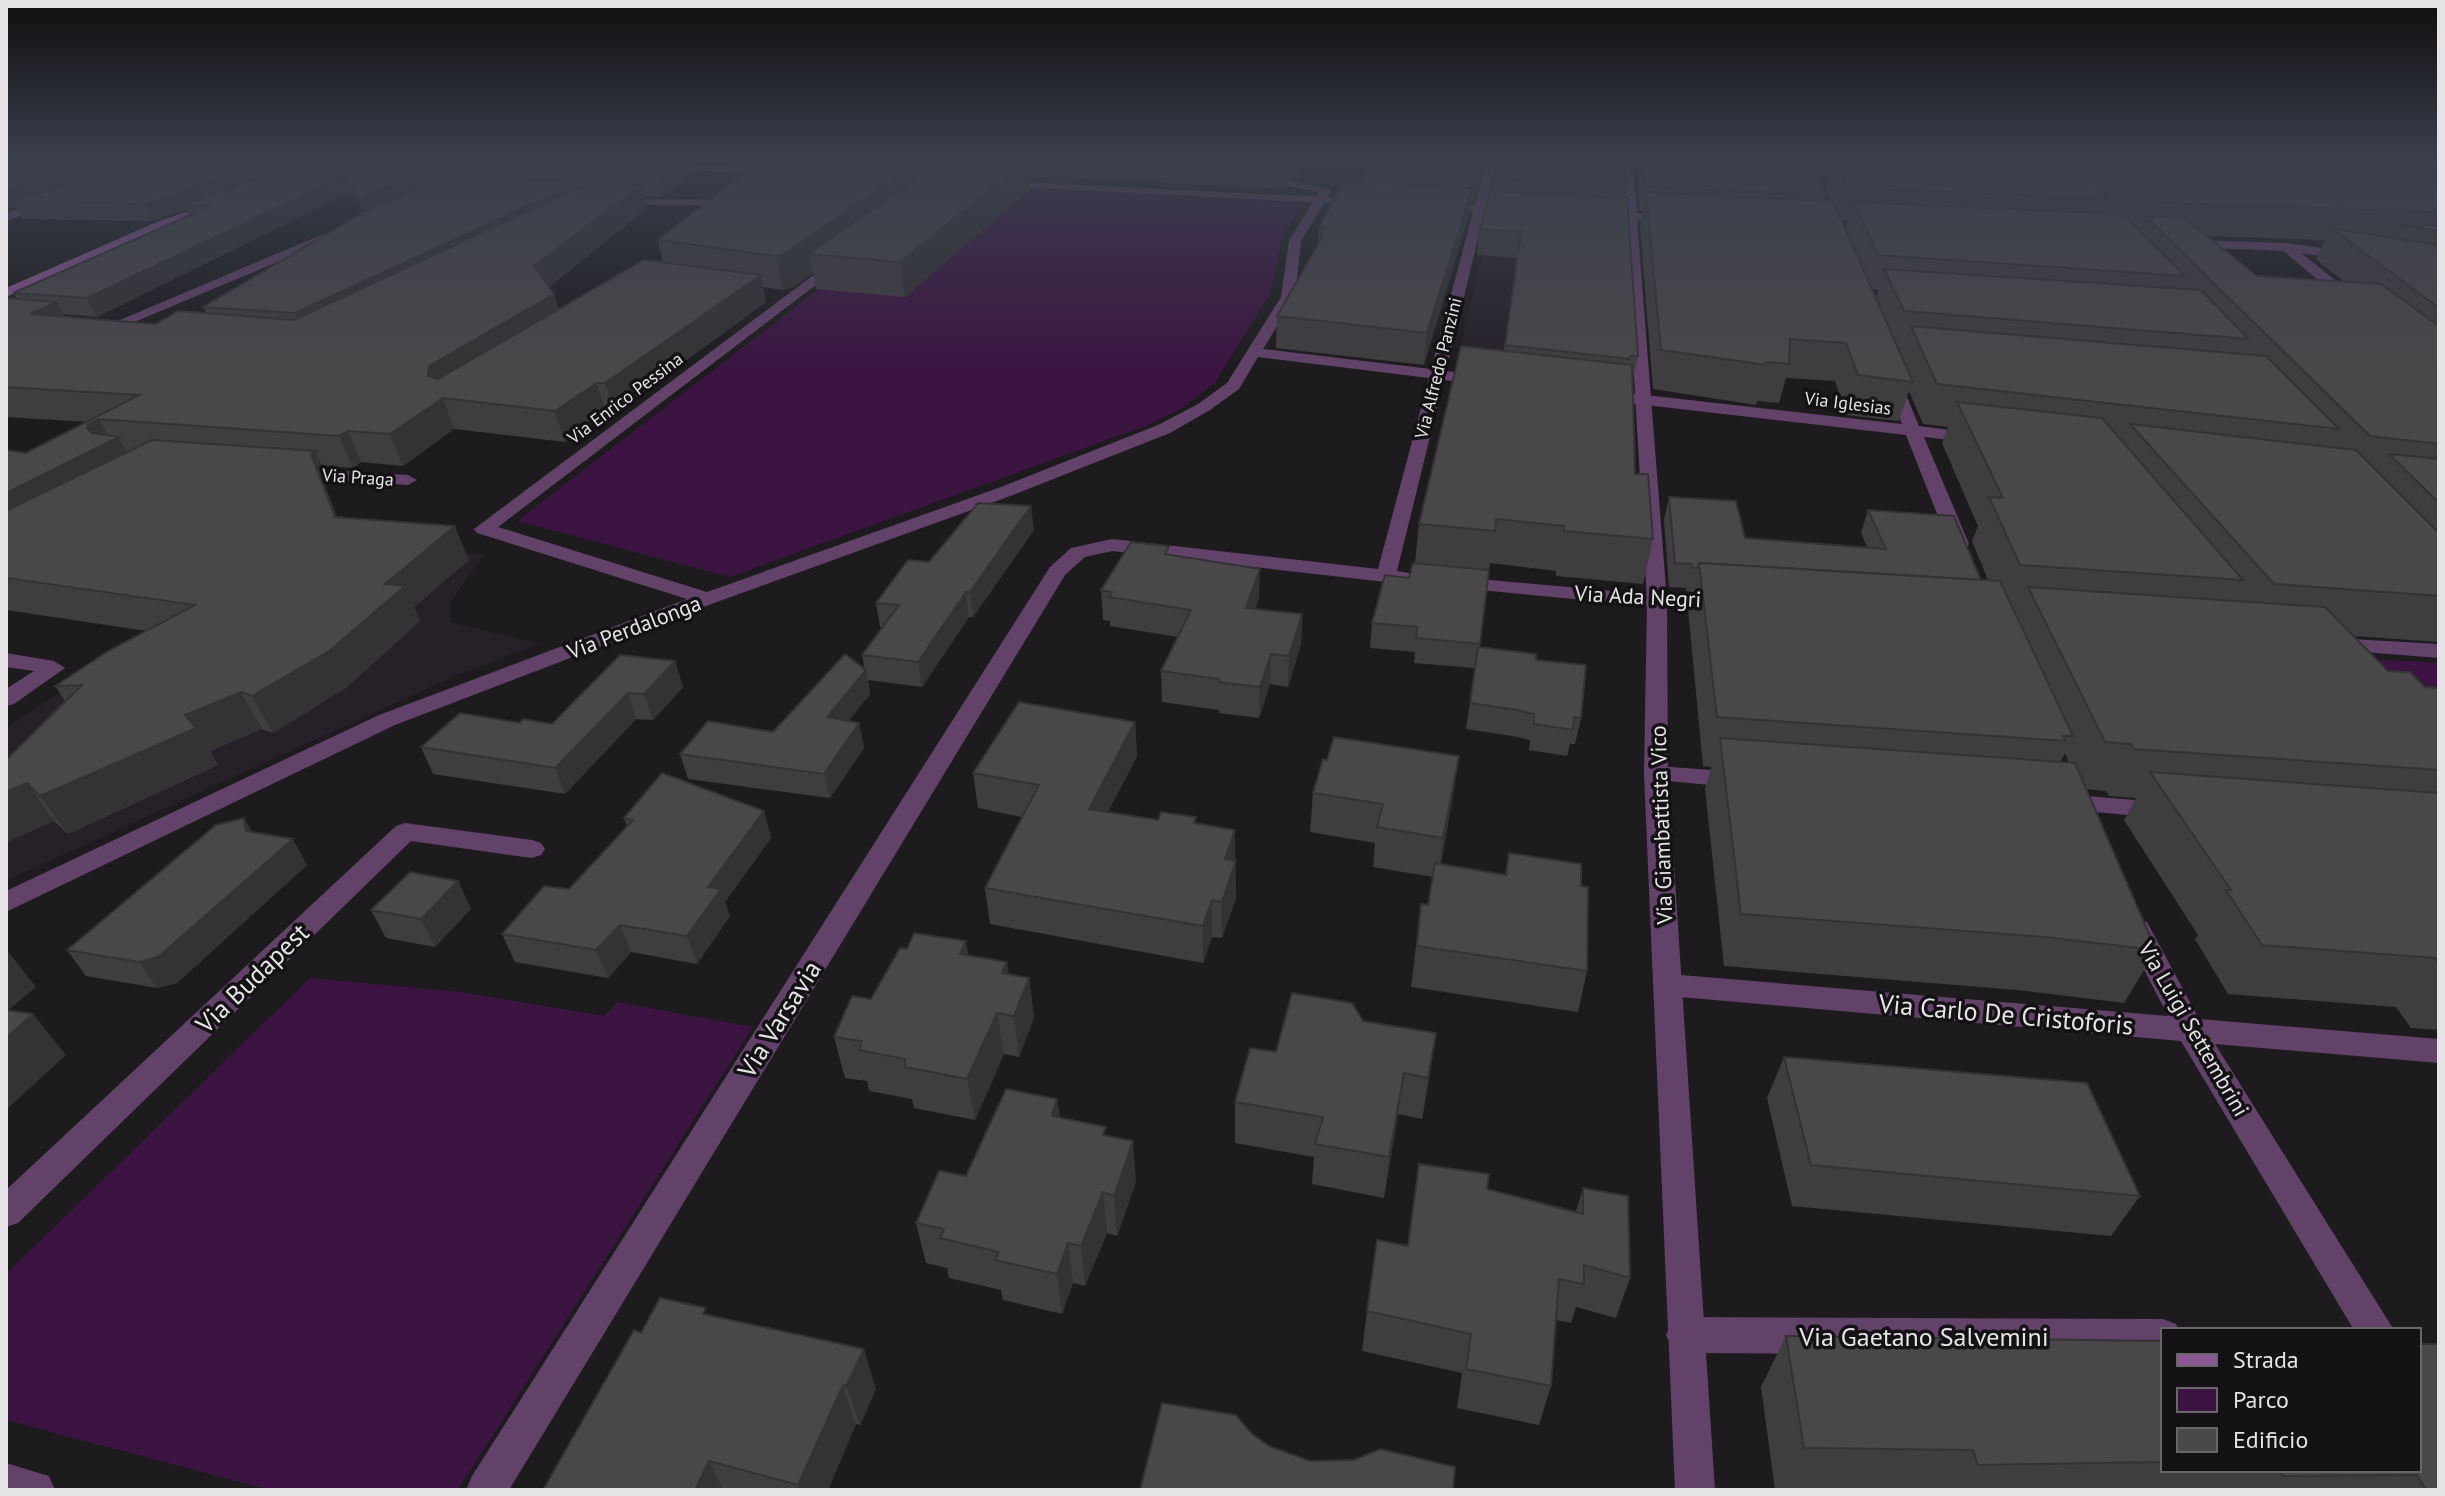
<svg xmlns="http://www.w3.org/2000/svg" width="2445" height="1496" font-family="'PT Sans',sans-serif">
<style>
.built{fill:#262028}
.green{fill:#3b1442}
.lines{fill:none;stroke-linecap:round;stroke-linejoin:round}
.minor{fill:#624269;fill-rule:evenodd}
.tertiary{fill:#624269;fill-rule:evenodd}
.secondary{fill:#8b5695;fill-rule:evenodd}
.wall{fill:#403d40;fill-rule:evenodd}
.shaded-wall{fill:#343234}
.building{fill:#4a474a;stroke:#343234;stroke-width:2}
.labels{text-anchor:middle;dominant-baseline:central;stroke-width:7;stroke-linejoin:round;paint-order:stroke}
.far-street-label{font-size:18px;fill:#e5e3e5;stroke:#141214}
.street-label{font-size:22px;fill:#e5e3e5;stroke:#141214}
.near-street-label{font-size:26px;fill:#e5e3e5;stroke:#141214}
</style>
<rect width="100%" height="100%" fill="#1d1b1e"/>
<!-- built -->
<g class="built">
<path d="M1482,255L1618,265L1624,389L1456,370Z"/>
<path d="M355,545L485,554L450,603L451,622L540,644L455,676L6,881V728L116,656Z"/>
</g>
<!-- green -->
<g class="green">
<path d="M955,184L1303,204L1283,236L1270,294L1214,384L1184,407L1148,425L730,577L517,521Z"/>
<path d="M2324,656L2439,663V737Z"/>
<path d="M310,978L460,992L604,1016L617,1002L753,1027L458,1490H269L6,1420V1274Z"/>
</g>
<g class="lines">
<!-- minor -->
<g class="minor">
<path d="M1487,160H1497L1446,371L1483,375L1491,380L1483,385L1444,380L1397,571L1422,575L1425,579L1422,583L1386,582L1112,551L1085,557L1065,575L509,1490H466L472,1476L1050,567L1071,548L1112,539L1378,569L1429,378L1258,357L1239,389L1210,410L1170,433L1013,495L714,603L395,725L6,912V891L379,715L687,599L477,533L474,529L835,259L846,262L498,527L707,592L1001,487L1158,425L1198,404L1227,383L1281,297L1289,241L1319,192L1252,179L1251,177L1256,174L1332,190L1301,241L1295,297L1263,349L1431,369Z"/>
<path d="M615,199L738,200L744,203L738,206L611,204L609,202Z"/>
<path d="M49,200L55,203L53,205L6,221V213Z"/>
<path d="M340,227L344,228V234L120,328H110L108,325Z"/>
<path d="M2282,244H2290L2357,298V304H2347L2282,250Z"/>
<path d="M1891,373L1899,378L1919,426L1976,433L1984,438L1976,443L1924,437L1969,544L1966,548L1959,550L1949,544L1906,435L1619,402L1611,397L1619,392L1902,424L1883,378Z"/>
<path d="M295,468L408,475L417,480L408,485L289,477L286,473Z"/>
<path d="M1456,577L1657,595H1722L1732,601L1722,607H1657L1449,587L1446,583L1449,579Z"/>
<path d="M2334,638L2439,644V658L2326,649L2323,644Z"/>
<path d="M6,653L54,661L65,668L14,704L6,706V689L34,671L6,667Z"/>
<path d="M1656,766L1741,772L1750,774L1753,780L1750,786L1741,788L1647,779L1644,774L1647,769Z"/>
<path d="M2061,794L2160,802L2169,804L2173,810L2169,816L2160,818L2052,808L2048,802L2052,796Z"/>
<path d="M405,823L532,840L541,843L545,849L541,855L532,858L411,841L18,1223L6,1227V1190L396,826Z"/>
<path d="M2137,919L2147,922L2199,1019L2439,1039V1063L2215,1044L2394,1330H2354L2181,1041L1669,996L1659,993L1654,985L1659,977L1669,974L2168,1016L2123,929L2127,922Z"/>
<path d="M1685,1317L2163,1319L2176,1324L2179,1330H2163V1355L1685,1353L1672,1348L1666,1335L1672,1322Z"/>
<path d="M6,1463L49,1476L55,1490H6Z"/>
</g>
<!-- tertiary -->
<g class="tertiary">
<path d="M1622,160H1632L1637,213L1671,215L1677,219L1671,223L1637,220L1667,601L1668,774L1715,1490H1675L1644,774L1647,601L1625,219L1596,218L1590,214L1596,210L1625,212Z"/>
<path d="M658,163L785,170L790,173L785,176L654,168L653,166Z"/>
<path d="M993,181L1364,199L1370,202L1364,205L997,186L991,183Z"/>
<path d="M1433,204L1516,206L1522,210L1516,214L1437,209L1433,208Z"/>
<path d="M2188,240L2286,243L2350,252L2356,256L2350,260L2286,251L2184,247L2182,244Z"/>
</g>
<!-- secondary -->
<path class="secondary" d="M218,201L222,202V206L165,228L6,297V288L157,222Z"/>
</g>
<!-- wall -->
<g class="wall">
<path d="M6,160L692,172L662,196H643L647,208L549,287L559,309L663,262L658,240L769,160H1305L1293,179L1286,178V189L1048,176L1045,178H1029L1030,190L1009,207L905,297L816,289L813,273L793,287L783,290L763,287L766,302L614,413L606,414L565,442L454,429L403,466L361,462L353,468L322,466L330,483L325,486L337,517L469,560L414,607L420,621L347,687L273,733L262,729L210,751L218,765L68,834L54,821L6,760L65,701L55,686L147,631L6,610V450L26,453L88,422L6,417V298H16L13,293L188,215L186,209L152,221L22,219L16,207L6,210ZM352,191L364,212L203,307L206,313L156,324L65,317L63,314L97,317Z"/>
<path d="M1486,160L1473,202H1471L1469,214L1424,365L1276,348L1277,316L1318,243L1319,227L1363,183L1364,167Z"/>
<path d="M1633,160H1805L1804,163L1825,195L1824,200H1830L1825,187L1828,176L1819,175L1811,160H2439V642L2354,636L2388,671L2425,687L2439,688V1030L2411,1028L2396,1007L2228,994L2195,939L2198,935L2124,820L2136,798L2109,796L2106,791L2086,789L2156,950L2124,1003L2017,990L1724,966L1705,789L1711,767L1703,766L1688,609L1692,592L1686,591V588L1669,587L1664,520L1669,497L1745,538L1867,547L1861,533L1868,510L1981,580H1988L1972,541L1978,526L1942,443L1948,427L1923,424L1909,391L1899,421L1846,415L1835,381L1786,378L1779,403L1757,401L1756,405L1653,389L1640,224L1643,211H1640L1637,177L1639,165H1635ZM1841,220H1848L1846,229ZM2206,236L2325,240L2316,259L2344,282L2257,276ZM1872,289L1878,290L1876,298ZM2065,753L2069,763L2060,762Z"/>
<path d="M1493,179L1626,186L1624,198L1638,356L1632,383L1635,474L1653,539L1643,584L1556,576V571L1490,563L1480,647L1536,660L1581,718L1575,744H1570L1567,756L1529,750L1530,740L1512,736L1466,729L1475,668L1414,663L1415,652L1370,648L1372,623L1409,578L1415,563L1419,524L1504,350L1517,258L1477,255L1480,229L1491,191Z"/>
<path d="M1034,530L973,617H969L922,687L868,680L870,694L848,721L859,723L864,748L830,798L688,779L680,754L773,732L865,670L862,655L882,628L880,627L876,603L929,562Z"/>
<path d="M1169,554L1259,598L1255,609L1302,614L1301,644L1288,687L1270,684L1259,718L1219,713V710L1162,702L1161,671L1178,637L1110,626V621L1103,620L1101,590Z"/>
<path d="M675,661L683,687L653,720L636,719L565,794L433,774L421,747L520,723L552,724Z"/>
<path d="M1135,722L1137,756L1108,812L1158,820L1196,817V823L1235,861L1236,898L1222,938L1212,937L1203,963L990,924L985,888L1022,817L978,808L973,773Z"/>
<path d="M1459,756L1453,795L1441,864L1505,874L1509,853L1581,886L1587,971L1578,1012L1411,987L1421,904L1428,905L1433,877L1373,867L1375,843L1310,832L1313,793L1327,760Z"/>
<path d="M764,811L771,838L725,902L730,916L697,964L631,952L608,978L515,962L502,934L569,889L627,826L624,818Z"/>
<path d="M253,833L307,865L177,983L157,988L86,976L67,950Z"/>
<path d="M458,881L471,909L435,947L386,938L371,910Z"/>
<path d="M968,956L1009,974L1029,978L1034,1018L1019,1057L1004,1054L975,1120L914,1108L912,1099L869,1091L867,1081L845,1078L834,1037L871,999Z"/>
<path d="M1363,1021L1430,1074L1422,1119L1398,1114L1384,1198L1312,1184L1314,1157L1235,1143V1102L1276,1052Z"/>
<path d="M1784,1057L2140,1196L2111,1236L1792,1206L1767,1098Z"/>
<path d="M1057,1099L1060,1118L1106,1136L1136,1182L1117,1236L1107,1233L1085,1286L1073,1283L1062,1314L1003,1300L1001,1290L949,1278L947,1268L926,1263L916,1223L966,1176Z"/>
<path d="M1583,1188L1630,1278L1616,1318L1576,1307L1571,1323L1556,1320L1551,1386L1539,1425L1457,1408L1462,1373L1362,1351L1367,1311L1487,1189L1576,1212Z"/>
<path d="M709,1315L876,1389L860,1425L856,1424L828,1490H543L641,1333Z"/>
<path d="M1786,1336L2163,1341V1470H2419L2439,1490H1775L1761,1387Z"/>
</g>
<!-- shaded-wall -->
<g class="shaded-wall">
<path d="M106,160H162L13,202L16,207L6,210V191Z"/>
<path d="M276,160H327L184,205L186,209L152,221L144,204Z"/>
<path d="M684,160H690L692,172L662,196L658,180Z"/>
<path d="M920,160H928L931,185L809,254L813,273L793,287L783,290L776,256Z"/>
<path d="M1028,160L1030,190L1009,207L905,297L900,262L1006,176Z"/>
<path d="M1043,160H1047L1048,176L1045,178Z"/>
<path d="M1294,160H1305L1293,179V161Z"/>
<path d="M1480,160H1486L1473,202L1476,173Z"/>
<path d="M346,175L352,191L97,317L87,298Z"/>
<path d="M410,178L416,194L365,215L359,198Z"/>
<path d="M641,185L647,208L542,293L534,266Z"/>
<path d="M1472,188L1469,214L1424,365L1427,333Z"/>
<path d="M559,191L564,208L303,333L295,313Z"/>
<path d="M761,275L766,302L614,413L605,383Z"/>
<path d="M554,294L563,321L443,398L454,429L403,466L390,434L428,376L429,366Z"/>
<path d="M57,302L71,329L30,314Z"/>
<path d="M597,383L606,414L565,442L555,411Z"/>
<path d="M99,419L111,441L119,437L136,469L6,537V493L87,428L88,424Z"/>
<path d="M348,431L361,462L353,468L339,436Z"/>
<path d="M316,451L330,483L325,486L350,551L335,517L311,454Z"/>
<path d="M1031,506L1034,530L973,617L970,592Z"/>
<path d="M455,526L469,560L414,607L420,621L347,687L273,733L252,696Z"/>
<path d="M1260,569L1259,598L1246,638V608Z"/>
<path d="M966,592L969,617L922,687L918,662Z"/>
<path d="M1302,614L1301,644L1288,687L1289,656Z"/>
<path d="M1271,654L1270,684L1259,718L1260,687Z"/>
<path d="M675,661L683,687L653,720L644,694Z"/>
<path d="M866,670L870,694L833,741L827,717Z"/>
<path d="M241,692L262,729L210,751L218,765L68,834L40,796L185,715Z"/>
<path d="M628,693L636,719L565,794L555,768Z"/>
<path d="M1135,722L1137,756L1091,845L1089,809Z"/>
<path d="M859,723L864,748L830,798L824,774Z"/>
<path d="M1459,756L1453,795L1438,878L1443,838Z"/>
<path d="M27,783L54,821L6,843V792Z"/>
<path d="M764,811L771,838L725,902L730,916L697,964L687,936L708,887Z"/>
<path d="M244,818L259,843L246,831Z"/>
<path d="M1235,830L1236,898L1222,938V902L1225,859Z"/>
<path d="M293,839L307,865L177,983L157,988L139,962Z"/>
<path d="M458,881L471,909L435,947L421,919Z"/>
<path d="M1212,900V937L1203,963V926Z"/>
<path d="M620,925L631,952L608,978L596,950Z"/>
<path d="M966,941L973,982L960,954Z"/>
<path d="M6,949L36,987L6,1012Z"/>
<path d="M1007,962L1013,1002L1002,973Z"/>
<path d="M1029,978L1034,1018L1019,1057L1014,1016Z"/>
<path d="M997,1013L1004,1054L975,1120L967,1079Z"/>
<path d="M33,1014L66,1055L6,1110V1038Z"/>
<path d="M1436,1033L1430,1074L1422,1119L1428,1078Z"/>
<path d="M1404,1073L1398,1114L1384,1198L1389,1157Z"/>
<path d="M1057,1099L1062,1140L1052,1116Z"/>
<path d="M1133,1141L1136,1182L1117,1236L1114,1196Z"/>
<path d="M1103,1192L1107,1233L1085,1286L1081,1246Z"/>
<path d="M1068,1243L1073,1283L1062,1314L1057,1274Z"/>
<path d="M864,1349L876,1389L860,1425L846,1386Z"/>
<path d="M843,1385L856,1424L828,1490H800L798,1485Z"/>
<path d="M709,1461L723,1490H695Z"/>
</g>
<!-- building -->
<g class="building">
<path d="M6,160H106L6,191Z"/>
<path d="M144,160H276L144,204L13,202Z"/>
<path d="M312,160H684L658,180L410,178L359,198L346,175L87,298L13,293L211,206L184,205Z"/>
<path d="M769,160H920L786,253L776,256L658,240L735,180Z"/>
<path d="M942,160H1027L900,262L809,254Z"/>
<path d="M1093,160H1230L1286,171Z"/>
<path d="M1367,160H1480L1476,173L1364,167Z"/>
<path d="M1497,160H1624L1626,186L1493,179Z"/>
<path d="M1641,160H1753L1812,163L1825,195L1644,187Z"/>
<path d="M1834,160H1885L2081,171L2109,199L1847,188Z"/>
<path d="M2088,160H2388L2404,168L2090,162Z"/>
<path d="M2416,160H2439V169L2433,168Z"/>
<path d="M2102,174L2439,180V212L2131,202Z"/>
<path d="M1343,182L1472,188L1427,333L1277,316L1323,236H1320L1325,228L1319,227Z"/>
<path d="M587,184L641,185L534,266L554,294L429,366L428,376L438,379L644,260L761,275L605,383H597L555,411L443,398L390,434L348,431L339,436L99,419L88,424L87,428L92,433L119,437L6,493V450L26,453L139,395L6,387V298L57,302L30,314L156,324L178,311L294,320Z"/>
<path d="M413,190L559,191L295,313L203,307L366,211Z"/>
<path d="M1490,191L1627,198L1638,356H1630V359L1505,345L1521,232L1480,229Z"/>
<path d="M1646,192L1833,201L1913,382L1858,375L1846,343L1790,339L1789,364L1766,362V365L1661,350Z"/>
<path d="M1853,202L2123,214L2185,276L1878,255Z"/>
<path d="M2145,216L2184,218L2257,276L2381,284L2439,326V444L2370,436Z"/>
<path d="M2395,224L2439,225V231Z"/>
<path d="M2331,228L2439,245V308Z"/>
<path d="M1884,269L2201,290L2249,339L1904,311Z"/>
<path d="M1911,326L2266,356L2339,429L1937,384Z"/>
<path d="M1461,346L1632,365L1635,474H1648L1653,539L1564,531V526L1496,519L1495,531L1419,524Z"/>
<path d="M1957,402L2102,418L2243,580L2020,565L1989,497L2003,498Z"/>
<path d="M2130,424L2356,450L2439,533V596L2274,584Z"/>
<path d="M152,440L316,451L311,454L335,517L455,526L385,584L405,586L329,651L252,696L241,692L185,715L196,728L40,796L27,783L6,792V760L82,685L55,686L108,651L195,605L6,578V511Z"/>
<path d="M2389,454L2439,459V503Z"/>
<path d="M1669,497L1736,501L1745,538L1886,549L1868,510L1954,516L1981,580L1699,563L1698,568L1692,567L1691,564L1675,563Z"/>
<path d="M978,503L1031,506L970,592H966L918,662L862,655L899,605L876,603L908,560L929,562Z"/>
<path d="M1131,542L1169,546L1165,554L1260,569L1246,608L1302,614L1289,656L1271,654L1260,687L1219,682V679L1161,671L1191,610L1109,597L1112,592L1101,590Z"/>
<path d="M1413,563L1489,570L1480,644L1416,638L1417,627L1372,623L1385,575L1409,578Z"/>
<path d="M1699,563L2000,581L2073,736H2063L2065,741L1717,717Z"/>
<path d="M2028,587L2325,607L2388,671L2410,672L2425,687L2439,688V770L2134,749L2131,744L2105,742Z"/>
<path d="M1478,647L1536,654V660L1586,665L1581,718L1574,717L1573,730L1534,724V714L1517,710L1470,703Z"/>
<path d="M845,654L866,670L827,717L859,723L824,774L680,754L708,721L773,732Z"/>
<path d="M620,655L675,661L644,694L628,693L555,768L421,747L460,713L520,723L523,719L552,724Z"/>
<path d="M1019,702L1135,722L1089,809L1158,820L1161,812L1196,817L1194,823L1235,830L1225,859L1236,861L1222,902L1212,900L1203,926L985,888L1039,785L973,773Z"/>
<path d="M1334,737L1459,756L1443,838L1377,827L1383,804L1313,793L1323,759L1327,760Z"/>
<path d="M1720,738L2075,763L2156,950L2045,937L1741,914Z"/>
<path d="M2150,772L2439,793V962L2435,958L2262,945L2226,890H2231Z"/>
<path d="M662,773L764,811L708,887L721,889L687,936L620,925L596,950L502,934L544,886L569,889L633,820L624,818Z"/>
<path d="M244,818L246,831L293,839L158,957L139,962L67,950L216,825Z"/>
<path d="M1509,853L1581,864V886L1588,887L1587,971L1417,946L1421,904L1428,905L1435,863L1506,875Z"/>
<path d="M410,872L458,881L421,919L371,910Z"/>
<path d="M914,933L966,941L960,954L1007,962L1002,973L1029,978L1014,1016L997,1013L967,1079L905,1067V1059L859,1050L862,1041L834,1037L852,996L871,999L900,948L907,949Z"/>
<path d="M1292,993L1352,1003L1363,1021L1436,1033L1428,1078L1404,1073L1389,1157L1315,1144L1323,1117L1235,1102L1250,1048L1276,1052Z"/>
<path d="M6,1010L33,1014L6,1038Z"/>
<path d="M1784,1057L2087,1083L2140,1196L1811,1165Z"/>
<path d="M1006,1089L1057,1099L1052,1116L1106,1127L1103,1135L1133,1141L1114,1196L1103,1192L1081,1246L1068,1243L1057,1274L995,1260L999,1252L940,1238L944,1229L916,1223L939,1171L966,1176Z"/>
<path d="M1419,1164L1489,1174L1487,1189L1583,1214V1188L1628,1196L1630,1278L1584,1265V1284L1559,1279L1551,1386L1466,1369L1471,1334L1367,1311L1377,1240L1408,1246Z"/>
<path d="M660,1298L706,1308L703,1314L864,1349L846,1386L843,1385L798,1485L709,1461L695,1490H543L634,1330L641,1333Z"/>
<path d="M1786,1336L2163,1341V1462L1978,1465L1973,1450L1804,1448Z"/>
<path d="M2419,1344H2439V1490H2426L2417,1475L2282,1476L2280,1470H2419Z"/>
<path d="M1162,1403L1236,1415L1251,1433L1269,1446L1310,1461L1354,1460L1380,1449L1455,1467L1453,1490H1140Z"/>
</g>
<!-- sky -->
<linearGradient id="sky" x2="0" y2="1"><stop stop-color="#100f10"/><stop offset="0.43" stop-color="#3a3f4c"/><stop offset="1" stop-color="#3a3f4c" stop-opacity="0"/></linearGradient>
<rect width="2445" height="370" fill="url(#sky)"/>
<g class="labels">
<!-- far-street labels -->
<g class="far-street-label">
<text transform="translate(1438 368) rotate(-76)">Via Alfredo Panzini</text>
<text transform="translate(625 398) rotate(-37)">Via Enrico Pessina</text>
<text transform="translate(1848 403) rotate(7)">Via Iglesias</text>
<text transform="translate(358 477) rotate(4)">Via Praga</text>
</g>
<!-- street labels -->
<g class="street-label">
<text transform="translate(1638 596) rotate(3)">Via Ada Negri</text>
<text transform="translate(634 627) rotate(-21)">Via Perdalonga</text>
<text transform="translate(1661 825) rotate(-92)">Via Giambattista Vico</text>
<text transform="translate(2194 1029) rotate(60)">Via Luigi Settembrini</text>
</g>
<!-- near-street labels -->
<g class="near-street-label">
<text transform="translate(252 978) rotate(-44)">Via Budapest</text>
<text transform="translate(2006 1014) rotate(5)">Via Carlo De Cristoforis</text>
<text transform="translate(779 1019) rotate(-58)">Via Varsavia</text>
<text x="1924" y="1336">Via Gaetano Salvemini</text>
</g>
</g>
<!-- border -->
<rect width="2445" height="1496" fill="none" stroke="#e5e3e5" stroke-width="16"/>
<!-- legend -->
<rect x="2161" y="1328" width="260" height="144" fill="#141214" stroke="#686668" stroke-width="2"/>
<rect x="2177" y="1354" width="40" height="12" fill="#8b5695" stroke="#686668" stroke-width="2"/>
<text x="2233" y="1368" font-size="24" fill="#e5e3e5">Strada</text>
<rect x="2177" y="1388" width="40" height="24" fill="#3b1442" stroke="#686668" stroke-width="2"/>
<text x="2233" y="1408" font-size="24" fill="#e5e3e5">Parco</text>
<rect x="2177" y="1428" width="40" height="24" fill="#4a474a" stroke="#686668" stroke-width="2"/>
<text x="2233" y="1448" font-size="24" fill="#e5e3e5">Edificio</text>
</svg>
